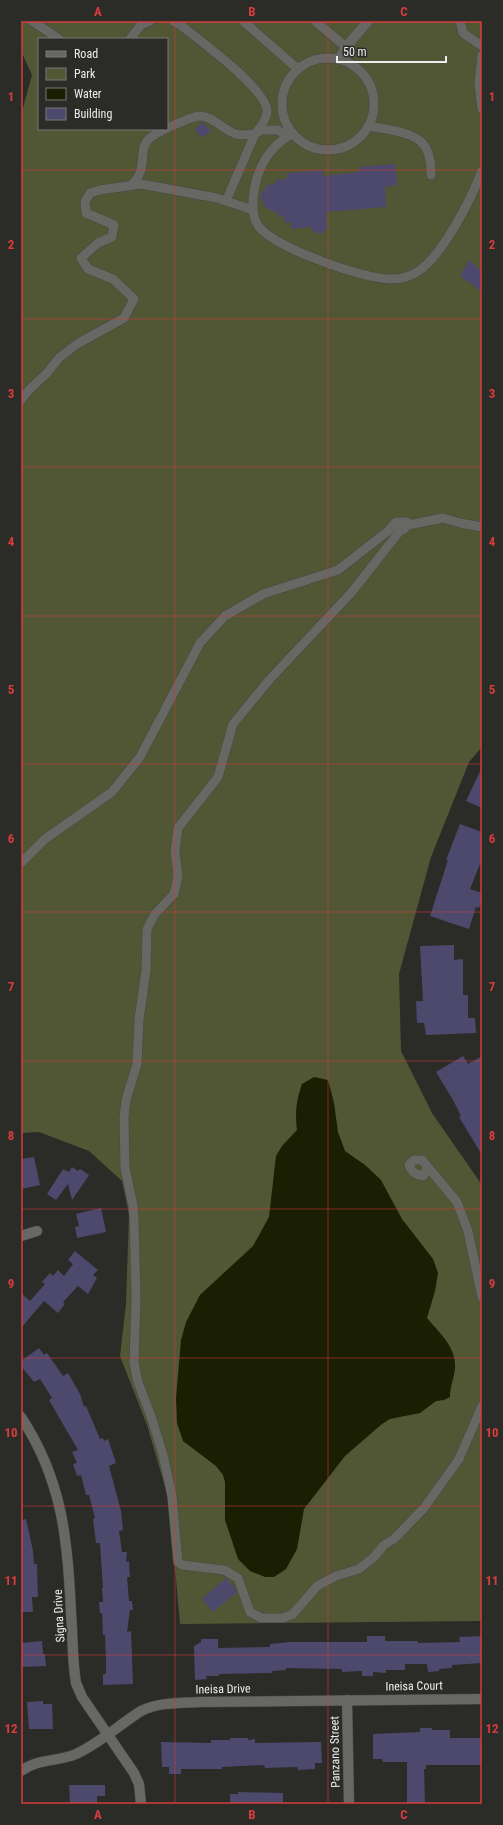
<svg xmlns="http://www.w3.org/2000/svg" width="503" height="1825" font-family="'Roboto Condensed',sans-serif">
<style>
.green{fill:#515734;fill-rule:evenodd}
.water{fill:#1a1e02}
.building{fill:#4d496c}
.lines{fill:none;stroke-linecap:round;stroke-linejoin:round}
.service-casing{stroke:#474845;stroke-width:10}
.minor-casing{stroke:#474845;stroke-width:11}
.service{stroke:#676864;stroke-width:9}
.minor{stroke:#676864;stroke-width:10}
.grid{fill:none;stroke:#d83c3c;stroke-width:1;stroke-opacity:0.55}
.labels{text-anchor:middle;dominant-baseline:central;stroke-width:3;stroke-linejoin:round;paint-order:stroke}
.street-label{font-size:12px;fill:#edeeeb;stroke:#2b2b28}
.neatline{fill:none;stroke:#d83c3c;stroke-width:1.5}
.grid-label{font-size:13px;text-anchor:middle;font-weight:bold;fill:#d83c3c}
</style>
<rect width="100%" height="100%" fill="#2b2b28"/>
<!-- green -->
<path class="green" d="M21,21H482V747L469,762L431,857L399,974L401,1051L432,1113L482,1185V1621L180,1624L169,1500L147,1425L120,1356L126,1304L129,1214L122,1181L89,1151L39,1132L21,1133V115L32,75L21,51ZM39,39H167V129H39Z"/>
<!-- water -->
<path class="water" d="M314,1077L328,1080L334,1103L338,1132L345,1151L365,1165L381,1180L402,1219L433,1259L438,1273L435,1291L427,1318C439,1333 457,1347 455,1369C454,1378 450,1387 450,1397L444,1400L436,1401L420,1413L390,1419L382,1424L345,1456L304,1509L297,1549L286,1569L274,1577H265L250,1571L238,1559L225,1520V1482L223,1475L216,1466L183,1441L177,1423L176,1398L181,1340L186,1322L200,1295L253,1246L269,1217L276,1156L282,1146L297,1130C295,1113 296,1101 302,1084Z"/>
<!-- building -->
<g class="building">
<path d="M202,122L211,131L202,138L195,129Z"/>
<path d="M395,164L397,185L385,187L386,207L326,212L327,228L321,234L314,232L310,227L291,229V222L284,223V216L279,217L278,214L265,207L261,198V193L268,185L276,183L275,180L287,179V173L323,170V176L359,172V167Z"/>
<path d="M469,260L482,272V292L460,276Z"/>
<path d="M482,767V808L466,801Z"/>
<path d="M460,824L482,832V859L470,889L482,893V899L479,908L476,907L469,929L430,916L448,860H446Z"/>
<path d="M454,945V960L463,959V995H468V1018H475L476,1033L426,1035L424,1023H417L416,1001H423L420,946Z"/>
<path d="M463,1056L468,1064L482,1056V1155L459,1117L461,1116L453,1100L436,1072Z"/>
<path d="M34,1157L40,1185L21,1189V1159Z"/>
<path d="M72,1167L78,1171L80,1169L89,1175L72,1200L68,1184L56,1200L47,1194L63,1169L69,1172Z"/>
<path d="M101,1208L106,1232L77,1238L75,1227L79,1226L76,1214Z"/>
<path d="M75,1251L98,1270L93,1275L97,1278L88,1294L78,1286L63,1302L65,1304L58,1313L44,1301L21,1328V1293L30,1301L45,1284L42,1282L50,1273L53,1276L58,1270L64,1276L73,1264L68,1260Z"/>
<path d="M39,1348L44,1355L47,1353L63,1376L68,1373L80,1394L84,1407L86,1406L100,1439L103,1438L104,1441L108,1439L116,1463L109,1466L121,1511L123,1530L119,1531L122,1552H127L126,1562L129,1561L130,1577H127L129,1601H132L133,1610H130L127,1632L131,1631L133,1684L103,1685V1674H106V1660L105,1635H103L102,1613H100L99,1602H103L102,1588H103L100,1543H96L93,1519L95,1518L89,1495H86L81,1475L77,1476L73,1464L77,1463L72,1452L78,1450L49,1400L52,1398L40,1379L34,1382L21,1366V1361Z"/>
<path d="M26,1519L33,1551L34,1564H37L38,1597H32L33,1612H21V1520Z"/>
<path d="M226,1578L234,1587L237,1592L213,1612L202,1599Z"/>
<path d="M367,1636H385V1641H418V1643L460,1642L459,1637L482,1636V1663L452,1665V1668L439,1669V1671L428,1672L427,1664H405V1670H386V1673L373,1672V1676H362V1671L342,1672V1669L286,1668V1670L272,1671V1673L219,1674V1676H206L207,1679L195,1680L194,1646L201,1642V1639H218V1648L270,1647V1644L291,1642H367Z"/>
<path d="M42,1641L43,1654H45L46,1666L21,1667V1643Z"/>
<path d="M43,1701V1704H52L53,1729H29L27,1702Z"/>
<path d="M420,1728H432V1730H450V1738H482V1765H426V1769H424L425,1804H407V1762H383L382,1759H373V1734L420,1732Z"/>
<path d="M230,1738H248V1740L255,1739V1743L321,1742L322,1763H315V1769L298,1770L297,1767L265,1768L264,1765L241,1766L222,1767V1769H181V1774H169V1767H162L161,1742L211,1743V1740H230Z"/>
<path d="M69,1785H105V1796H97V1804H70Z"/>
<path d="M238,1792L283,1793V1804H230V1794H238Z"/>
</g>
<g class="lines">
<!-- service casing -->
<g class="service-casing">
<g id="service">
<path d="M32,21L59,39"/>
<path d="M243,21L298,69"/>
<path d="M315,21L346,47"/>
<path d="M460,21L463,33L482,46"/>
<path d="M130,39L141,25L150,21"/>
<path d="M482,55L479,84L482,109"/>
<circle cx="328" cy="104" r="46"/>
<path d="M369,126C387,130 422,131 428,153C431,160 431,168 431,175"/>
<path d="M293,133C268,147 255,171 253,200C253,210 253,220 260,228C279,249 363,279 391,279C401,279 409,277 417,272C442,257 471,199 482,171"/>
<path d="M131,185C150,169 136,150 150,138C156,133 193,115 201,116C214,117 224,131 236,134C241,136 249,134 255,134C260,128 266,120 267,112C269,90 196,38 178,23L173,21"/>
<path d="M226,201L255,134L261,130H278L286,136"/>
<path d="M21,400L30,389L47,373L59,358L77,344L124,318L134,299L113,279L88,269L81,258L98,243L112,237L114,225L86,213L85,202L90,193L100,190L141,184L217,198L253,210"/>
<path d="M407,522L351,593L270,679L233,724L218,777L178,828L175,851L178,876L174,894L155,914L147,929L146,971L139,1019L137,1064L126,1100L124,1117L125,1168L133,1206L134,1218L136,1297L134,1363L138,1382L152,1419L163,1455L172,1496L178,1562L182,1565L224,1570L238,1578L250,1612L261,1618H283L293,1614L317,1586L336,1576L359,1569L374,1557L384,1545L394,1539L424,1508L459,1459L482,1406"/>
<path d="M403,530L408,525L443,518L460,523L482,527"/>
<path d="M21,863L45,839L112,792L140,757L200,643L225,616L263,594L338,570L388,531L396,522H407"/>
<path d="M428,1168L423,1176C415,1174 412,1173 409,1165L414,1160H422L457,1202L468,1231L482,1297"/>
</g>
</g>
<!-- minor casing -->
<g class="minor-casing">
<g id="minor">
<path d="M339,59L346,47L368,21"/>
<path d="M21,1236L37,1231"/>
<path d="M21,1417C62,1479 68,1540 71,1613C73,1636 72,1660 76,1683L82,1697L134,1773L139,1784L141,1804"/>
<path d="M347,1700L349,1804"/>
<path d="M21,1771C38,1758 58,1762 76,1754C100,1743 119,1725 141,1711C159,1702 180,1703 200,1702L482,1699"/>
</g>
</g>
<!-- service -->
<use href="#service" class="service"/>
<!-- minor -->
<use href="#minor" class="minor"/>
</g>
<!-- grid -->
<path class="grid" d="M175,21V1804M328,21V1804M21,170H482M21,319H482M21,467H482M21,616H482M21,764H482M21,912H482M21,1061H482M21,1209H482M21,1358H482M21,1506H482M21,1655H482"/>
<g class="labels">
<!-- street labels -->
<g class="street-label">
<text transform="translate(59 1616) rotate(-93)">Signa Drive</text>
<text transform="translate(414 1686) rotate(-1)">Ineisa Court</text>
<text transform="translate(223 1689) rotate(-1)">Ineisa Drive</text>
<text transform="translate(335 1752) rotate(-91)">Panzano Street</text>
</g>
</g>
<!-- border -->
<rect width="503" height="1825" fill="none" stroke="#2b2b28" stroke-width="44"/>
<!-- legend -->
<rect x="38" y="38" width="130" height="92" fill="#2b2b28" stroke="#797976"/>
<rect x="46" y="51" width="20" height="6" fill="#676864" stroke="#797976"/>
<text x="74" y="58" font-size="12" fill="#edeeeb">Road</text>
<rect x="46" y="68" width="20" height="12" fill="#515734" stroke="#797976"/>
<text x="74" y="78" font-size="12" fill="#edeeeb">Park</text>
<rect x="46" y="88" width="20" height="12" fill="#1a1e02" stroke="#797976"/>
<text x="74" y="98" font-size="12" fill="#edeeeb">Water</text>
<rect x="46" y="108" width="20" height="12" fill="#4d496c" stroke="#797976"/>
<text x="74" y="118" font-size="12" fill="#edeeeb">Building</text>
<!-- scale -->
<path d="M337 56v6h109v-6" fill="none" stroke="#edeeeb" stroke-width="2"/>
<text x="343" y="56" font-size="12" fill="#edeeeb" stroke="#2b2b28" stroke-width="3" paint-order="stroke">50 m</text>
<rect x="22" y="22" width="459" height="1781" class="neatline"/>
<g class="grid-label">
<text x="98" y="16">A</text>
<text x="252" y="16">B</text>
<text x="404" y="16">C</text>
<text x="11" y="101">1</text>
<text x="492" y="101">1</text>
<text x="11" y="249">2</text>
<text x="492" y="249">2</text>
<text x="11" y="398">3</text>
<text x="492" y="398">3</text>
<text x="11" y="546">4</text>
<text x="492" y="546">4</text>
<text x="11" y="694">5</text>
<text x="492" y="694">5</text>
<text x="11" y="843">6</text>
<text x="492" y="843">6</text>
<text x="11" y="991">7</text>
<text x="492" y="991">7</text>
<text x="11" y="1140">8</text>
<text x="492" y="1140">8</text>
<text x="11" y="1288">9</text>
<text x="492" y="1288">9</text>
<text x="11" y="1437">10</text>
<text x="492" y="1437">10</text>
<text x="11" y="1585">11</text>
<text x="492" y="1585">11</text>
<text x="11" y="1733">12</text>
<text x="492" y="1733">12</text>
<text x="98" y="1819">A</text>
<text x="252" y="1819">B</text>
<text x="404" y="1819">C</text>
</g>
</svg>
